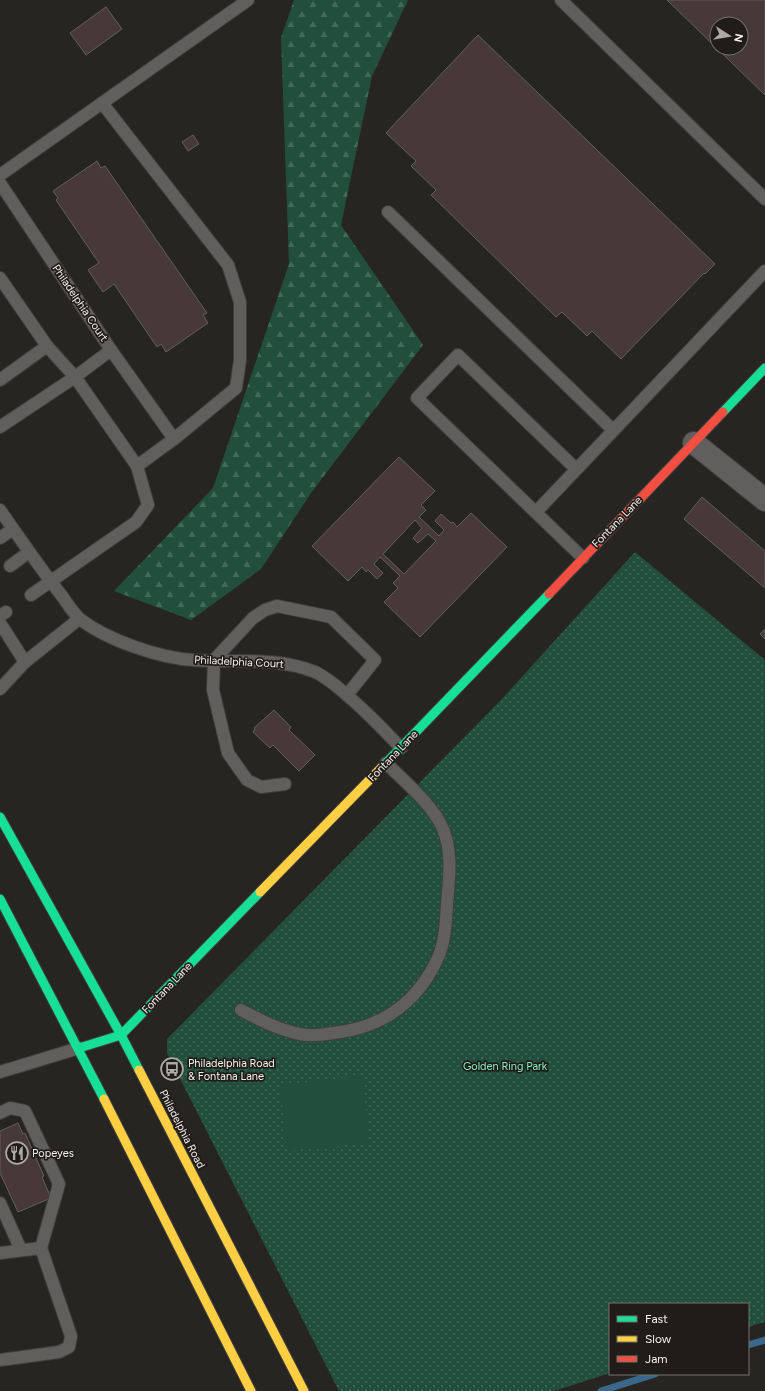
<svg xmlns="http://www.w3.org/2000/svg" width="765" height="1391" font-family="Figtree,sans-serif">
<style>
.forest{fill:url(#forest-firs)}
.park{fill:url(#park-dots)}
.garden{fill:#224f3d}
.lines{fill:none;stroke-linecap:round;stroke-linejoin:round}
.stream{stroke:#3b678d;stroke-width:7}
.building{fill:#463937;stroke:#625f5d;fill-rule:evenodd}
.lane-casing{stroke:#413f3d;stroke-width:14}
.street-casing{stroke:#413f3d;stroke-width:24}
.fast-casing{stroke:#413f3d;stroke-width:11}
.slow-casing{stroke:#413f3d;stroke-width:11}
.jam-casing{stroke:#413f3d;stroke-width:11}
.lane{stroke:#615f5d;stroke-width:12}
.street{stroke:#615f5d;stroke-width:22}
.fast{stroke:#16e098;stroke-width:9}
.slow{stroke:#ffcf43;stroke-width:9}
.jam{stroke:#f24e42;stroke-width:9}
.labels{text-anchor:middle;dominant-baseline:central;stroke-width:3.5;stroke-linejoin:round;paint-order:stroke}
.street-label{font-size:11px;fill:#f4f2ee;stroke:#201c17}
.poi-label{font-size:11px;fill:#f4f2ee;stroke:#201c17;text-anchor:start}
.park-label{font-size:11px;fill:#86ecc1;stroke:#201c17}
</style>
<defs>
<pattern id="forest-firs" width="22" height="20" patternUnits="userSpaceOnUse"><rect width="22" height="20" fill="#224f3d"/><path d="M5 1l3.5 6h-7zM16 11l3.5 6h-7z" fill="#436959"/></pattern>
<pattern id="park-dots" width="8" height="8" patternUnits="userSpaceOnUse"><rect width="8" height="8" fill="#224f3d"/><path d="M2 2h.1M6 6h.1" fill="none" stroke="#436959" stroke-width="1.8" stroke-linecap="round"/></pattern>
</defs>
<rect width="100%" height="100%" fill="#272522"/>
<!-- forest -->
<path class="forest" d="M294,0H408L372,76L341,225L423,345L311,493L261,569L191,620L114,591L213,488L289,264L281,38Z"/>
<!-- park -->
<path class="park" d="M635,552L765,660V1322L748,1327V1304H610V1373L554,1391H339L167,1053V1039L500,701Z"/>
<!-- garden -->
<path class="garden" d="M363,1076L369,1143L287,1151L280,1085Z"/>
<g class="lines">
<!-- stream -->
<g class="stream">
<path d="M748,1345L765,1340"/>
<path d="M601,1391L655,1374"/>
</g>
</g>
<!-- building -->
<g class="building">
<path d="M667,0H765V95ZM717,24H741V48H717Z"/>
<path d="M106,7L122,29L86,55L70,33Z"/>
<path d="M478,35L715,264L705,274L704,273L621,359L592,331L587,336L562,312L556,317L431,195L436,190L411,166L416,161L386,133Z"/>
<path d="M193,135L199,144L188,151L182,142Z"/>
<path d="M97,161L101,168L105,166L207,313L203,315L208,323L166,352L161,344L157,347L114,284L103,292L88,270L99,263L56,200L58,198L53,191Z"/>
<path d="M399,457L435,491L421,505L426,510L419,517L439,536L444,530L435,521L441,514L451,523L453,522L457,527L471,513L507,547L420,637L384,602L398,588L393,583L400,576L380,557L374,564L383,573L377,579L368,570L366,572L362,567L348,581L312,546ZM415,520L422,528L413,538L418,543L428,534L436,541L404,574L383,554Z"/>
<path d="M702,497L765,551V588L684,519Z"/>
<path d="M765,629V639L760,634Z"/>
<path d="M274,710L291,727L289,730L315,755L299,771L273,745L270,748L253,732L255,729L254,728Z"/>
<path d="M18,1123L23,1134L25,1133L44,1176L42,1177L51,1198L18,1212L0,1173V1131Z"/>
</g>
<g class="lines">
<!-- lane casing -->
<g class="lane-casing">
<g id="lane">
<path d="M561,0L765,199"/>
<path d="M0,175L248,0"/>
<path d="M0,183L111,350L174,439"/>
<path d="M388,212L613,430"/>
<path d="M0,278L47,346"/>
<path d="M0,380L47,346L75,377L137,466"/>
<path d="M0,427L75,377L111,350"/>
<path d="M576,469L458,355L417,398L583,558"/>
<path d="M0,510C20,539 40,568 62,596C67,603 73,613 80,619C107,640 159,658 193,660C234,663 275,656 315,672C328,678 339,688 349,697C368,713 384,730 401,748"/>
<path d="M536,512L765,271"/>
<path d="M0,538L13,529"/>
<path d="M10,566L29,552"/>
<path d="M31,595L136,522L148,505L137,466L174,439L236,388L240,360V302L228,265L102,103"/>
<path d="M0,616L6,612"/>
<path d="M0,623L25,662"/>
<path d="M0,689L25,662L79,619"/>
<path d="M285,784L261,787L247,780L228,753L213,690L214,660L253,618L265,610L277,606L331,617L375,660L347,695"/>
<path d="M241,1010C260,1020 279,1030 300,1034C310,1036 322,1035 333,1033C380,1028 416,1004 437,960C445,943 446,923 447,904C449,880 453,853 443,829C434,806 404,781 386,763"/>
<path d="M0,1072L79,1048"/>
<path d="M0,1113L10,1108L25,1111L59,1184L41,1248"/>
<path d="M0,1203L21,1250"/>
<path d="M0,1253L41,1248L71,1336L69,1347L59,1352L0,1360"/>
</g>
</g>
<!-- street casing -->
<g class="street-casing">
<path id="street" d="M694,443L765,500"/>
</g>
<!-- fast casing -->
<g class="fast-casing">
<g id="fast">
<path d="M723,412L765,368"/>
<path d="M383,766L549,594"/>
<path d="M0,817L121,1035L139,1070"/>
<path d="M0,899L104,1099"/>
<path d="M79,1048L121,1035L260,892"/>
</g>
</g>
<!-- slow casing -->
<g class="slow-casing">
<g id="slow">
<path d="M260,892L383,766"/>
<path d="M139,1070L304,1391"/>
<path d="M104,1099L251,1391"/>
</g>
</g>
<!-- jam casing -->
<g class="jam-casing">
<path id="jam" d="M549,594L723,412"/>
</g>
<!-- lane -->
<use href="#lane" class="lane"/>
<!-- street -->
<use href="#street" class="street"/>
<!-- fast -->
<use href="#fast" class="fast"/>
<!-- slow -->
<use href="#slow" class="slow"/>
<!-- jam -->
<use href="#jam" class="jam"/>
</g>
<!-- icons -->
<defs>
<g id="bus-ring" transform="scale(1.15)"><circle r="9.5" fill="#201c17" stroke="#acaaa7" stroke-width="1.5"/><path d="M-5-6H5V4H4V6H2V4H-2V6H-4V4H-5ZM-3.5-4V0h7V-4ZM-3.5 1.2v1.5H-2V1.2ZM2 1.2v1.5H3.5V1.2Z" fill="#acaaa7"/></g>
<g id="restaurant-ring" transform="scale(1.15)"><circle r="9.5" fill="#201c17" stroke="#acaaa7" stroke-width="1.5"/><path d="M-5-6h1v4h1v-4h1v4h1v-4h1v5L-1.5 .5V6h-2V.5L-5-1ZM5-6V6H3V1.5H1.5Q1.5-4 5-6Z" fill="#acaaa7"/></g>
</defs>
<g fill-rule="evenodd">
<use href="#bus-ring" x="172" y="1069"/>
<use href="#restaurant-ring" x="17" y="1153"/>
</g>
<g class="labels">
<!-- street labels -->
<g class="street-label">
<text transform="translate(80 303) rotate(56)">Philadelphia Court</text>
<text transform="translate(617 522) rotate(-46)">Fontana Lane</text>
<text transform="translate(239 662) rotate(3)">Philadelphia Court</text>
<text transform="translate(393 756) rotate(-46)">Fontana Lane</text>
<text transform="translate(167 988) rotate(-46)">Fontana Lane</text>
<text transform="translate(182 1129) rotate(63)">Philadelphia Road</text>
</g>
<!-- poi labels -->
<g class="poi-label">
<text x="188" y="1063">Philadelphia Road<tspan x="188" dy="13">&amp; Fontana Lane</tspan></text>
<text x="32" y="1153">Popeyes</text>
</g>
<!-- park labels -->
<g class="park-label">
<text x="505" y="1066">Golden Ring Park</text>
</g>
</g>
<!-- legend -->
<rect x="609" y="1303" width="140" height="72" fill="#201c17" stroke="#75726d"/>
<rect x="617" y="1316" width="20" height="6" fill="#16e098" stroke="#75726d"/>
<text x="645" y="1323" font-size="12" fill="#f4f2ee">Fast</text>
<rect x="617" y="1336" width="20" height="6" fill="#ffcf43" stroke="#75726d"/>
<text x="645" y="1343" font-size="12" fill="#f4f2ee">Slow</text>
<rect x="617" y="1356" width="20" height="6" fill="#f24e42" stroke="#75726d"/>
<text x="645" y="1363" font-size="12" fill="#f4f2ee">Jam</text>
<!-- north arrow -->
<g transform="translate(729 36) rotate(102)"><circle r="19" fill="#201c17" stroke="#75726d"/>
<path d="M0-3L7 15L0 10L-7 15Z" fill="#acaaa7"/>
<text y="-6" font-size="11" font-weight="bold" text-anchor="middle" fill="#f4f2ee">N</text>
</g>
</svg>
